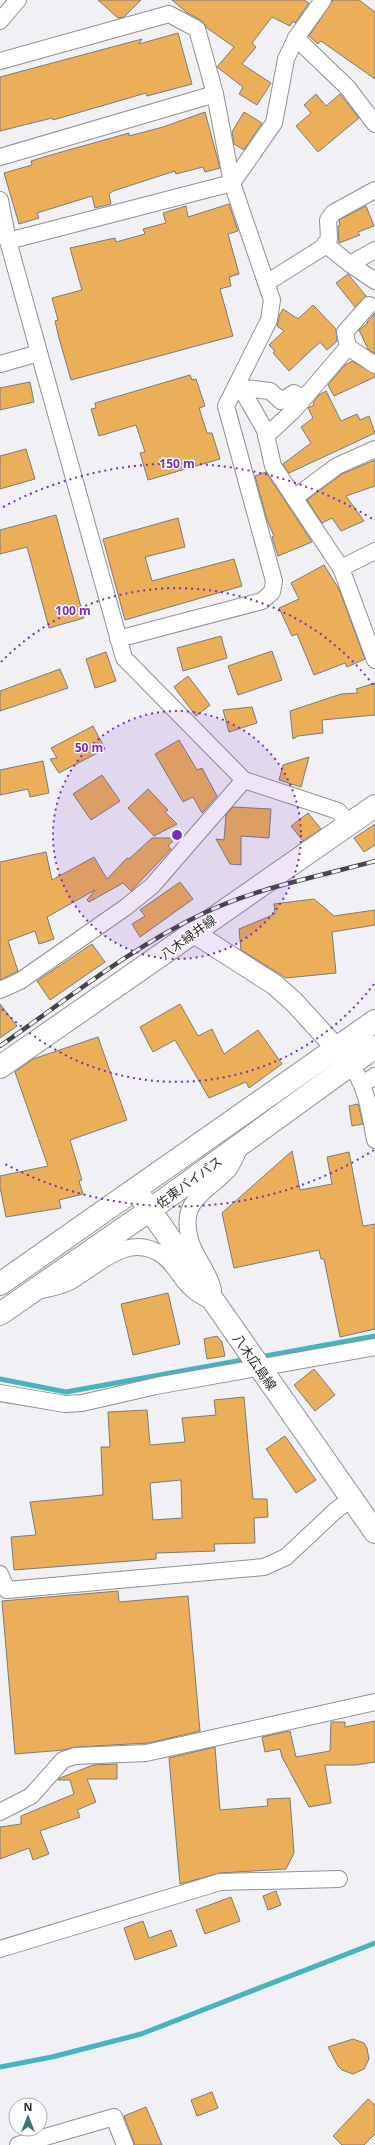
<svg xmlns="http://www.w3.org/2000/svg" width="375" height="2145" font-family="'Noto Sans','Noto Sans JP',sans-serif">
<style>
.lines{fill:none;stroke-linecap:round;stroke-linejoin:round}
.stream{stroke:#46b3be;stroke-width:5}
.building{fill:#ebaf5a;stroke:#7d7a76;fill-rule:evenodd}
.minor-casing{stroke:#919095;stroke-width:18}
.tertiary-casing{stroke:#919095;stroke-width:22}
.secondary-casing{stroke:#919095;stroke-width:24}
.trunk-casing{stroke:#919095;stroke-width:24}
.minor{stroke:#fff;stroke-width:16}
.tertiary{stroke:#fff;stroke-width:20}
.secondary{stroke:#fff;stroke-width:22}
.trunk{stroke:#fff;stroke-width:22}
.rail-casing{stroke:#454546;stroke-width:4.5}
.rail{stroke:#fefdff;stroke-width:3;stroke-dasharray:9;stroke-linecap:butt}
.ring{fill:none;stroke:#7b2cbf;stroke-width:2;stroke-dasharray:2 4}
.labels{text-anchor:middle;dominant-baseline:central;stroke-width:3;stroke-linejoin:round;paint-order:stroke}
.street-label{font-size:13px;fill:#2c2c2d;stroke:#fefdff}
.centre{fill:#7b2cbf;stroke:#fefdff;stroke-width:2}
.ring-label{font-size:12px;text-anchor:middle;font-weight:bold;fill:#7b2cbf;stroke:#fefdff;stroke-width:3;stroke-linejoin:round;paint-order:stroke}
</style>
<rect width="100%" height="100%" fill="#f0f0f5"/>
<g class="lines">
<!-- stream -->
<g class="stream">
<path d="M260,1357L375,1336"/>
<path d="M0,1379L66,1392L248,1359"/>
<path d="M0,2067L52,2057L141,2034L375,1943"/>
</g>
</g>
<!-- building -->
<g class="building">
<path d="M98,0H141L124,17L118,18Z"/>
<path d="M172,0H304L309,3L295,23L293,21L290,26L272,17L252,43L256,47L242,64L271,83L257,105L239,94L243,87L217,67L234,47L207,28L202,21L186,12Z"/>
<path d="M333,0H359L375,12V79L321,41L318,44L309,36Z"/>
<path d="M178,33L192,84L147,96L146,93L53,120L52,118L0,131V77L142,39L139,44Z"/>
<path d="M316,94L326,106L340,94L359,118L318,152L296,126L311,113L304,105Z"/>
<path d="M205,112L220,168L205,172L203,167L176,174L175,171L113,191L109,194L111,204L95,208L92,196L37,213L39,218L19,224L4,173L32,165L31,161L58,153L129,133V136L163,127Z"/>
<path d="M244,112L262,123L244,150L234,144L232,132Z"/>
<path d="M229,204L238,231L228,234L239,274L229,277L231,286L220,289L233,336L71,380L59,338L55,321L58,320L52,298L82,290L70,248L115,238L116,242L145,234L143,229L166,223L163,213L186,206L188,217Z"/>
<path d="M366,206L374,226L358,232L360,235L339,243L338,226L340,225L339,220Z"/>
<path d="M348,274L366,296L355,307L336,283Z"/>
<path d="M313,305L336,329L337,341L327,350L320,342L289,371L273,353L275,351L269,345L284,331L277,326L280,314L283,309L298,319Z"/>
<path d="M375,313V354L368,349L359,330L368,323L367,322Z"/>
<path d="M352,361L375,374V377L334,396L328,385L345,365Z"/>
<path d="M190,375L192,380L196,379L205,406L199,408L207,433H212L220,459L148,480L140,453L145,452L136,425L99,436L91,409L96,408L95,403Z"/>
<path d="M30,382L34,402L0,410V388Z"/>
<path d="M326,391L341,421L357,414L360,420L369,416L375,433L289,473L283,464L311,443L301,427L313,418L308,408L314,405L313,403L319,395Z"/>
<path d="M26,449L35,479L0,489V456Z"/>
<path d="M375,460V486L346,496L364,521L341,531L332,518L322,523L307,500L342,474Z"/>
<path d="M266,472L312,542L278,556L272,537L274,536L267,520L255,476Z"/>
<path d="M56,515L84,618L49,628L27,547L0,554V530Z"/>
<path d="M178,518L185,547L145,557L152,581L234,559L242,586L125,620L103,539Z"/>
<path d="M324,565L339,589L365,659L347,667L345,663L314,675L297,634L292,636L279,608L299,599L291,583Z"/>
<path d="M221,636L227,658L183,671L177,648Z"/>
<path d="M272,651L282,680L238,695L228,666Z"/>
<path d="M106,652L116,681L95,688L86,659Z"/>
<path d="M60,669L68,688L0,711V691Z"/>
<path d="M188,676L210,705L196,716L174,687Z"/>
<path d="M375,683V715L322,720L323,733L298,736L293,739L290,711L341,694L358,693L356,689Z"/>
<path d="M252,707L257,723L229,732L223,710Z"/>
<path d="M93,726L105,749L59,773L50,759L57,758L51,748Z"/>
<path d="M179,740L197,770L202,768L217,796L202,813L193,797L183,802L155,754Z"/>
<path d="M309,757L301,787L279,780L283,765Z"/>
<path d="M43,761L49,793L30,797L28,789L0,795V770Z"/>
<path d="M102,775L120,801L91,820L73,794Z"/>
<path d="M148,789L168,810L165,812L177,824L154,836L128,808Z"/>
<path d="M233,807L271,809L269,838L241,836V865L230,864L216,839L224,840L226,815Z"/>
<path d="M308,813L321,829L303,841L291,826Z"/>
<path d="M375,824V845L364,852L354,838Z"/>
<path d="M152,838H176L168,846L171,849L131,891L123,883L89,902L87,900L95,890L47,917L54,939L39,944L35,931L8,941L18,971L0,980V862L46,852L52,880L94,857L107,879L127,858L129,859Z"/>
<path d="M180,882L193,899L140,937L132,924L145,916L140,910Z"/>
<path d="M314,899L334,916L375,910V925L332,932L336,973L286,978L241,950L239,929L275,914L274,904Z"/>
<path d="M92,944L105,962L50,1000L37,981Z"/>
<path d="M0,1004L17,1026L0,1038Z"/>
<path d="M180,1004L198,1036L212,1029L224,1054L258,1030L282,1064L249,1088L246,1082L209,1098L175,1040L153,1052L140,1027Z"/>
<path d="M98,1037L127,1120L70,1140L82,1180L79,1181L83,1194L59,1200L61,1208L6,1217L0,1187V1176L48,1166L15,1072L33,1059Z"/>
<path d="M358,1104L363,1124L352,1126L349,1106Z"/>
<path d="M292,1151L300,1190L332,1184L327,1157L349,1152L363,1226L375,1224V1329L340,1337L324,1259H321L319,1250L234,1268L222,1213Z"/>
<path d="M168,1293L180,1344L133,1355L121,1304Z"/>
<path d="M217,1336L222,1342L225,1356L207,1359L204,1339Z"/>
<path d="M314,1369L335,1395L315,1411L294,1385Z"/>
<path d="M244,1397L253,1499H267L268,1517L254,1518L255,1543L214,1544L215,1551L156,1553V1559L14,1570L11,1537L36,1535L30,1502L103,1495L101,1447H110L108,1412L147,1410L150,1445L185,1442L182,1418L216,1415L214,1400ZM181,1480L182,1518L153,1520L150,1483Z"/>
<path d="M285,1436L316,1480L296,1493L266,1449Z"/>
<path d="M118,1591L119,1602L188,1596L200,1731L149,1743L75,1747L64,1750L15,1754L2,1601Z"/>
<path d="M375,1721V1762L356,1765H325L331,1803L309,1807L282,1757L280,1749L265,1752L262,1737L290,1731L296,1757L330,1751L331,1722H345V1727Z"/>
<path d="M215,1747L220,1810L268,1806L267,1799L290,1798L294,1853L286,1869L220,1873L180,1884L169,1758Z"/>
<path d="M117,1764V1779H87L96,1802L77,1810L80,1817L40,1831L49,1854L33,1860L29,1848L0,1859V1827L21,1824V1816L74,1794L70,1780H58L60,1778L93,1765Z"/>
<path d="M276,1891L281,1905L268,1910L263,1896Z"/>
<path d="M231,1897L240,1921L205,1934L196,1910Z"/>
<path d="M143,1921L149,1938L171,1930L177,1946L135,1960L124,1928Z"/>
<path d="M353,2039L364,2043L367,2048L369,2059L364,2069L353,2074L342,2070L338,2066L328,2047Z"/>
<path d="M212,2092L218,2108L197,2116L191,2100Z"/>
<path d="M368,2099L375,2105V2134L364,2145H342L333,2136Z"/>
<path d="M146,2107L162,2145H135L124,2116Z"/>
</g>
<g class="lines">
<!-- minor casing -->
<g class="minor-casing">
<g id="minor">
<path d="M0,21L18,0"/>
<path d="M296,38L348,88L375,124"/>
<path d="M0,61L169,14L197,29L215,94L232,183L272,300L269,320L226,406L274,581L272,592L262,601L118,639"/>
<path d="M0,157L215,94"/>
<path d="M0,200L8,241L124,658L244,780L338,811L350,824"/>
<path d="M8,241L232,183L274,123L286,59L296,38L323,0"/>
<path d="M325,244L350,264"/>
<path d="M375,250L350,264L375,281"/>
<path d="M268,282L322,248L329,239L328,220L333,213L375,190"/>
<path d="M348,347L345,332L369,305"/>
<path d="M0,364L39,353"/>
<path d="M236,387L245,395L265,430L273,466L341,568L375,660"/>
<path d="M236,387L270,391L281,401L294,393L303,398"/>
<path d="M266,436L293,411L348,347L375,365"/>
<path d="M294,498L337,466L375,449"/>
<path d="M341,568L375,551"/>
<path d="M0,990L20,981L126,907L152,886L244,780"/>
<path d="M350,1064C367,1086 370,1113 375,1140"/>
<path d="M362,1084L375,1076"/>
<path d="M42,1290C51,1288 61,1286 69,1282C97,1267 127,1231 162,1255C175,1264 180,1279 192,1289C197,1294 204,1297 210,1301"/>
<path d="M213,1290C209,1271 195,1258 190,1240C179,1200 205,1194 228,1170C233,1164 237,1153 241,1145"/>
<path d="M0,1393L65,1404L82,1403L156,1386L375,1347"/>
<path d="M0,1574L7,1590L264,1567L286,1557L335,1511L351,1499"/>
<path d="M0,1812L31,1796L63,1760L75,1756L146,1753L375,1702"/>
<path d="M0,1949L220,1882L339,1879"/>
<path d="M18,2145L114,2117L125,2145"/>
</g>
</g>
<!-- tertiary casing -->
<g class="tertiary-casing">
<path id="tertiary" d="M194,933L275,985L294,1002L347,1060"/>
</g>
<!-- secondary casing -->
<g class="secondary-casing">
<g id="secondary">
<path d="M0,1067L375,806"/>
<path d="M136,1190L375,1532"/>
</g>
</g>
<!-- trunk casing -->
<g class="trunk-casing">
<g id="trunk">
<path d="M0,1284L375,1021"/>
<path d="M0,1314L150,1210L375,1047"/>
</g>
</g>
<!-- minor -->
<use href="#minor" class="minor"/>
<!-- tertiary -->
<use href="#tertiary" class="tertiary"/>
<!-- secondary -->
<use href="#secondary" class="secondary"/>
<!-- trunk -->
<use href="#trunk" class="trunk"/>
<!-- rail casing -->
<g class="rail-casing">
<path id="rail" d="M0,1046C65,1001 130,948 202,914C255,888 318,877 375,861"/>
</g>
<!-- rail -->
<use href="#rail" class="rail"/>
</g>
<!-- distance rings -->
<circle cx="177" cy="835" r="124" fill="#7b2cbf" fill-opacity=".12"/>
<g class="ring">
<circle cx="177" cy="835" r="124"/>
<path d="M374 984A247 247 0 0 1 1 1008M1 662A247 247 0 0 1 374 686"/>
<path d="M374 1150A371 371 0 0 1 3 1163M3 507A371 371 0 0 1 374 520"/>
</g>
<g class="labels">
<!-- street labels -->
<g class="street-label">
<text transform="translate(188 937) rotate(-36)">八木緑井線</text>
<text transform="translate(189 1182) rotate(-36)">佐東バイパス</text>
<text transform="translate(255 1362) rotate(55)">八木広島線</text>
</g>
</g>
<circle cx="177" cy="835" r="6" class="centre"/>
<g class="ring-label">
<text x="177" y="468">150 m</text>
<text x="73" y="615">100 m</text>
<text x="89" y="752">50 m</text>
</g>
<!-- north arrow -->
<g transform="translate(28 2117)"><circle r="19" fill="#fefdff" stroke="#aaa9ab"/>
<path d="M0-3L7 15L0 10L-7 15Z" fill="#337a72"/>
<text y="-6" font-size="11" font-weight="bold" text-anchor="middle" fill="#2c2c2d">N</text>
</g>
</svg>
